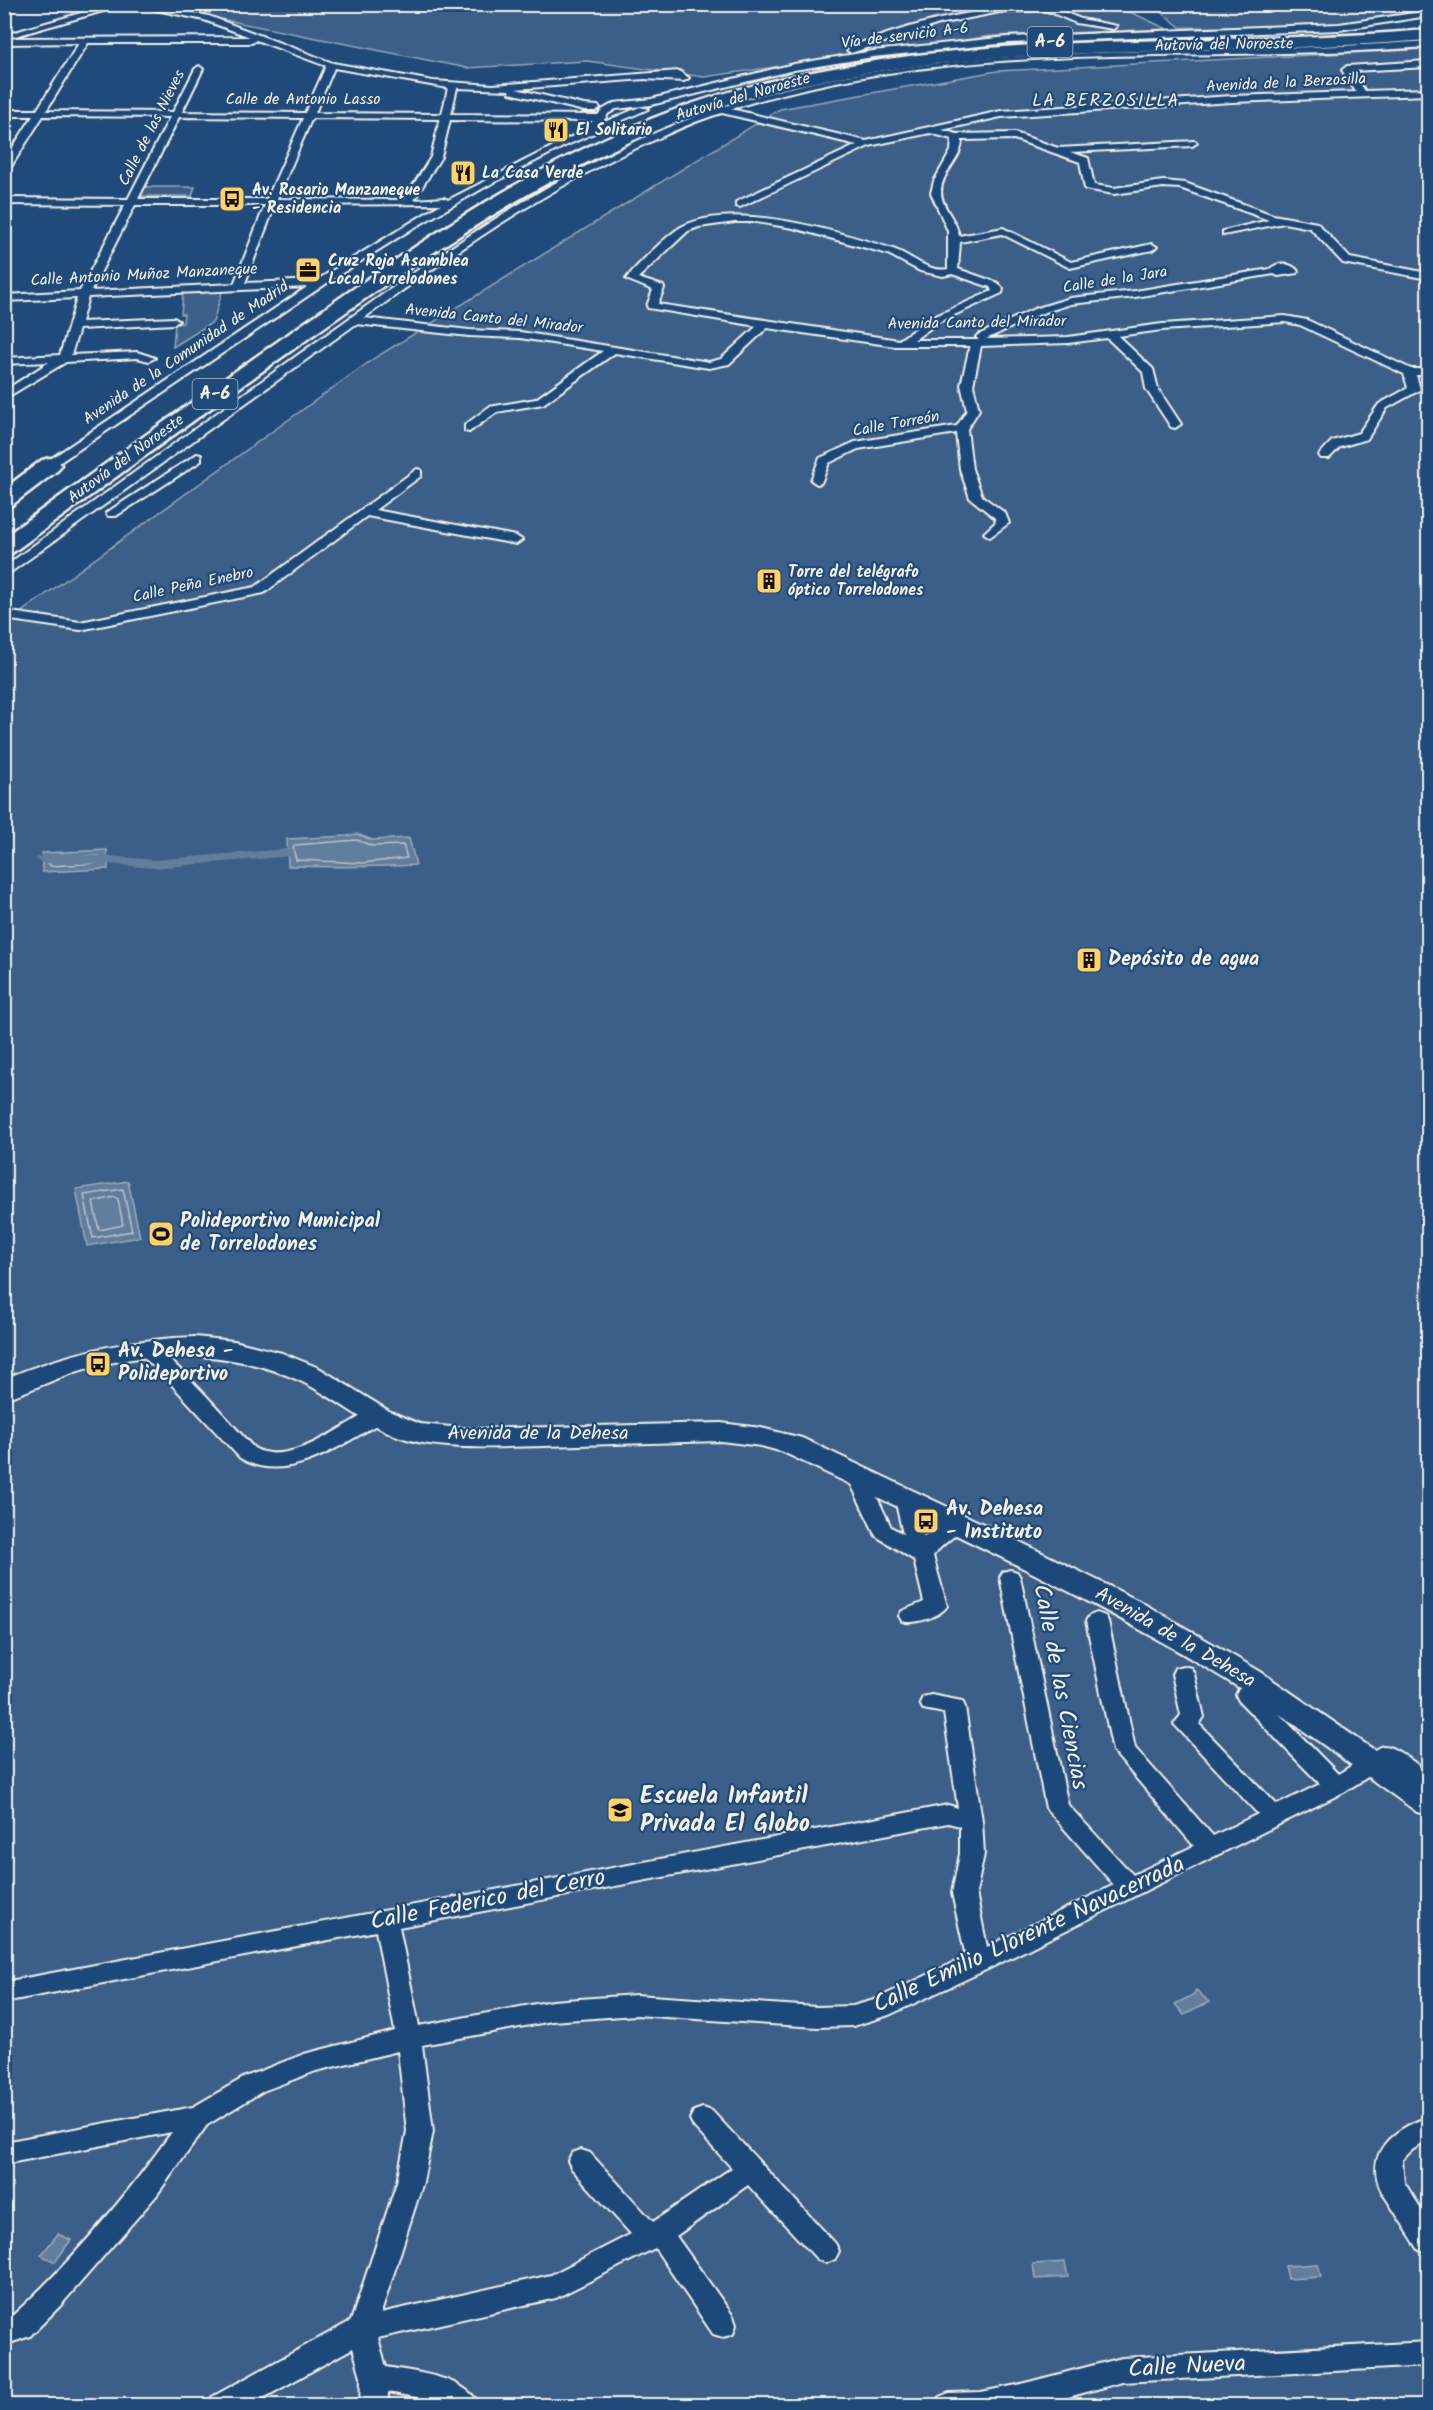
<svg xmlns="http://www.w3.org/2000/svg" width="1433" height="2410" font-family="Kalam,sans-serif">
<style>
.green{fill:#3a5f88;stroke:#97a8b8;stroke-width:1.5}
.water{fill:#627e9d;stroke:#9cacbb;stroke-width:1.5}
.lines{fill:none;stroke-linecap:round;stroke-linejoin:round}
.shore{stroke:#bac3ca;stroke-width:1.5}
.canal{fill:#627e9d;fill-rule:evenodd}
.street-casing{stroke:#f4f1e8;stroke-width:4}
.secondary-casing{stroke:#f4f1e8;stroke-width:4}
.highway-casing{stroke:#f4f1e8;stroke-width:5}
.street{fill:#1f4a7a;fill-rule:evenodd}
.secondary{fill:#1f4a7a;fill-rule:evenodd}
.highway{fill:#1f4a7a;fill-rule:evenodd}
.labels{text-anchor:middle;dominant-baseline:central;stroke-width:4.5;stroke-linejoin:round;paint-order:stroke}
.far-street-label{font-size:16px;fill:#f4f1e8;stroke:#1f4a7a}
.far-poi-label{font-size:16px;font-weight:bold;fill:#f4f1e8;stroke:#1f4a7a;text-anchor:start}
.shield{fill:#1f4a7a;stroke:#b4bfc7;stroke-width:1.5}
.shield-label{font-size:18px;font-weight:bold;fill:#f4f1e8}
.far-neighbourhood-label{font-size:18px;letter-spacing:1.5px;fill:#f4f1e8;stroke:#1f4a7a}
.poi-label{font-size:20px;font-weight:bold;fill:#f4f1e8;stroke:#1f4a7a;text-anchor:start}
.street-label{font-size:20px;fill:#f4f1e8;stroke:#1f4a7a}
.near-street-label{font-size:24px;fill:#f4f1e8;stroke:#1f4a7a}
.near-poi-label{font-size:24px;font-weight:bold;fill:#f4f1e8;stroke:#1f4a7a;text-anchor:start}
</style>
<rect width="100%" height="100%" fill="#1f4a7a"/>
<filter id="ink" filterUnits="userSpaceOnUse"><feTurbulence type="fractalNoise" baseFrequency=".0167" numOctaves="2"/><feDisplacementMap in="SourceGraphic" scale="12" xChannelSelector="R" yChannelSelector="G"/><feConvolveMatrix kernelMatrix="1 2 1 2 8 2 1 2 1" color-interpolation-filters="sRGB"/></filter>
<g filter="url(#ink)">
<!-- green -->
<g class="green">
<path d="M1113,4L1167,29L992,36L704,77L587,61L467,68L150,5Z"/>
<path d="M1428,4V7L1362,22L1264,28L1180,27L1153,5Z"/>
<path d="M1428,49V2405H5V620H10L373,359L780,109L997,71Z"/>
<path d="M145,187H195L192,196H141Z"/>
<path d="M222,292L213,322L173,347L175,324L183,323L184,314H181L183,293Z"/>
</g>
<!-- water -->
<g class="water">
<path d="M357,834L372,840L409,838L416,865C373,867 331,867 288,866L287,839L347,836Z"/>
<path d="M107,850L108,869L42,872V853Z"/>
<path d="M128,1181L140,1237L87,1246L76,1189Z"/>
<path d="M1196,1990L1209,2002L1184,2015L1175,2004L1193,1995Z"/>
<path d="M58,2234L71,2240L55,2262L41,2255Z"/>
<path d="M1065,2262L1068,2277L1035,2279L1033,2264Z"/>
<path d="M1318,2264L1321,2277L1288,2279L1285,2266Z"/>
</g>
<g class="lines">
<!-- shore -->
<g class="shore">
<path d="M357,840L372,846L403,845L407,858L363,863L296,860L293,847L295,845Z"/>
<path d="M99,856L102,859L99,863L51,866L48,863L50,858Z"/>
<path d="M123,1189L132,1231L93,1238L84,1195Z"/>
<path d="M115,1197L118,1199L123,1225L99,1230L93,1202Z"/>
</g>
<!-- canal -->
<path class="canal" d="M287,849L294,853L292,856L154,868L108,864L42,863L35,859L42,855L108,856L154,860Z"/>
<!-- street casing -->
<g class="street-casing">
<g id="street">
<path d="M112,4H128L12,37L8,34Z"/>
<path d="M128,4H148L209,16L333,63L433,81L493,85L679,71L689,78L684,81L644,79L516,89L584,105L598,106L600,108L595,111H584L510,93L509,90L457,88L451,114L598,115L602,110L614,103L651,99L794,64L873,51L1008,37L1339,24L1428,11V16L1339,30L1008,43L873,57L794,70L651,105L616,109L608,114L602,123L640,107L648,109L565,146L487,186L410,230L336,277L38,477L32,473L34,470L307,287L88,297L81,322L174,318L179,321L174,324L79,329L71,355L137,352L155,358L149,361L137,358L66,362L4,399V391L49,362L4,364V358L60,355L77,298L4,301V295L80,291L125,205L4,204V198L128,199L170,117L43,116L9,170L4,173V161L33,116H4V110H37L79,43L4,44V38L250,37L204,20ZM256,40L326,66L305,113L182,112L203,69L199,66L195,69L173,112L46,111L88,43H252ZM334,68L448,88L442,114L315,113ZM179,117L303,118L267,199H138ZM312,118L440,119L431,157L404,200L277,199ZM450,120L593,121L573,136L448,200L444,198L414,200L441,157ZM441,204L317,280L245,283L275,205ZM135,205H265L234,284L91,291Z"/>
<path d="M1077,4L1056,9L1081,19L1117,26L1113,29L1076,23L1045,10L1000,12L939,24L851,53L847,50C858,42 876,38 890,33C951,13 1012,4 1077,4Z"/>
<path d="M1428,41V47C1197,64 955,36 731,109L866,141L1001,111L1232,96L1356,92L1342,70L1347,66L1428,61V67L1352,71L1365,91L1428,89V95L1232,102L1001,117L942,130L957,134L1015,133L1058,148L1195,141L1197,143L1192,146L1070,152L1088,158L1094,185L1114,188L1163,181L1185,183L1273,215L1317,223L1350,258L1428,273V279L1343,263L1310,228L1284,223L1223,235V231L1269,220L1180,188L1163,187L1114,194L1085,189L1080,162L1014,139L962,140C962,160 941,172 941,192C941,207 957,220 959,236L1003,228L1071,262L1152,244L1157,247L1152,250L1070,268L1002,234L960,242L958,269L998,283L1003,289L1002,293L939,322L914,340H979L976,337L978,335L1034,309L1070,298L1135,291L1270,269C1278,261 1291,263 1298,271L1297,273L1278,276L1274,274L1135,297L1071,304L1042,313L986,339L1068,337L1162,324L1285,316L1307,320L1411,369H1428V375H1416L1420,389L1418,391L1387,408L1367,439L1340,447L1329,458H1321L1319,455L1332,441L1359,433L1379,404L1408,388L1404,374L1300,325L1285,322L1162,330L1118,336L1153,369L1158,389L1181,424L1175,428L1171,427L1146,389L1143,372L1107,338L1068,343L981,346L973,385L979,410L967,429L972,469L982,496L1005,513L1009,523L990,537L984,533L996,522L995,518L970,498L960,469L956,433L858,449L829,463L821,483L817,484L811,480L820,458L855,442L957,426L967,410L961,385L970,346H895L767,328L729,364L709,368L615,353L543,404L497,412L469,432L465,431V425L489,407L536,399L603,351L520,338L469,336L356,324L4,577V567C104,494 204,422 305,350C453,244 605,132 785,89C996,39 1214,57 1428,41ZM722,113L857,145L736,202V206L740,207L869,146L930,133L952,139L951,151L934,181L931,193L948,231V269C928,273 911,255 893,249C839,232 736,200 683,226C670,232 635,267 626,279L653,290L647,306L648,308L757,326L721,359L709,362L520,332L469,330L364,318C455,252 548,187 650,142C674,131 697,120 722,113ZM735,222H756L793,228L888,254L920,271L943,276L952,274L990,287L992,291L931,318L899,340L658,304L664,288L663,286L638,278L688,231L699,227Z"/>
<path d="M197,454L201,455V461L116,516H108L106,513Z"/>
<path d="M417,469L421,470V476L375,510L516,536L522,540L516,544L367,516L264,593L80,630L4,619V611L80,622L255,587Z"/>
<path d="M144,1343C168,1349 233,1426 254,1448C287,1468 340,1427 370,1411L377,1410L384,1411L387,1416L384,1421C342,1443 288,1487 240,1458L159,1371L134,1349L137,1345Z"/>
<path d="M856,1467L863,1469L866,1474L891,1527L903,1534L895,1499L898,1494L905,1492L912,1494L915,1499L924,1537C936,1528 948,1514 963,1518L966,1523C958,1536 942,1543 933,1556L947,1606C940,1617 914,1625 902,1621L899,1616L902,1611L924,1602L914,1560L876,1536L846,1474L849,1469Z"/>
<path d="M1010,1570L1017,1572L1020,1577L1068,1805L1133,1875L1194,1846L1113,1751L1086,1621L1089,1616L1097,1613L1105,1616L1108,1621L1135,1748L1213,1836L1258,1814L1174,1724L1181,1715L1172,1674L1175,1668L1183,1666L1191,1668L1194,1674L1204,1717L1199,1724L1277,1805L1320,1784L1239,1701L1236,1695L1239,1689L1247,1687L1255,1689L1338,1774C1348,1769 1376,1747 1383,1746C1394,1745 1419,1766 1428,1773V1792L1420,1790L1385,1766L1344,1792L988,1969L889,2015L853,2026L817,2027L636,2015L552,2021L422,2045L433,2131L423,2182L381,2313L551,2275L631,2234L572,2169L568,2161L572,2153L581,2150L590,2153L653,2222L732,2168L694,2127L690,2119L694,2111L703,2108L712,2111L835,2243L839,2251L835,2259L826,2263L817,2259L748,2185L676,2236L733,2316L736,2325L733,2334L723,2337L713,2334L655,2248L556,2298L378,2338L386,2367C414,2372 466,2376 480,2406H441L433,2400L388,2392V2406H360L361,2377L353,2348L249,2406H208L212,2397L351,2321L397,2182L407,2131L398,2051L316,2071L263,2091L207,2125L156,2196L60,2306L30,2336L4,2345V2321L10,2318C71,2263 124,2199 172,2132L4,2164V2142L193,2107L245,2077L304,2054L395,2031L376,1931L4,2002V1982L948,1805L958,1808L944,1713L923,1709L920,1703L923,1697L931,1695L962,1701L965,1707L982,1821L984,1854L976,1893L987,1947L1114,1885L1046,1808L1000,1577L1003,1572ZM948,1823L960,1826V1854L952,1893L966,1957L874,2000L853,2006L817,2007L636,1995L552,2001L419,2026L399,1927Z"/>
<path d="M1428,2117V2140L1412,2150L1402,2160L1404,2182L1428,2220V2253L1419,2250L1382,2192C1363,2152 1394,2129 1428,2117Z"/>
<path d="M1428,2342V2366L1122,2382L1036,2406H935L939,2397L949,2393L981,2392L1017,2385L1122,2358Z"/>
</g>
</g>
<!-- secondary casing -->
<g class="secondary-casing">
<path id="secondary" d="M195,1337L234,1341L282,1353L319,1368L389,1411L420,1424L472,1429L721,1423L761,1428L802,1438L994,1529L1139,1601L1261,1672L1428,1787V1815L1417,1812C1357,1770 1299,1725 1238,1687C1093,1597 937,1526 783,1452L761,1446L721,1441C662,1443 603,1444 544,1446C502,1447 459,1450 418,1442C371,1432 340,1399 298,1380C231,1350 155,1349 85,1369C57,1377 32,1391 4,1399V1379C66,1353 128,1339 195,1337Z"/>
</g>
<!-- highway casing -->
<g class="highway-casing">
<g id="highway">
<path d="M1428,30V40C1215,57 1000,40 791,87C614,127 462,230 316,333C214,405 113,479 12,553L4,555V537C108,462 212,387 317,314C427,237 542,159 669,112C737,86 810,71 881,60C1062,33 1246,45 1428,30Z"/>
<path d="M50,458L58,460L61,465L58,470L12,505L4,507V489L42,460Z"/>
</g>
</g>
<!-- street -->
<use href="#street" class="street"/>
<!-- secondary -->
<use href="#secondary" class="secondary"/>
<!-- highway -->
<use href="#highway" class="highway"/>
</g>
</g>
<!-- icons -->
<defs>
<g id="restaurant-square" transform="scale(1.35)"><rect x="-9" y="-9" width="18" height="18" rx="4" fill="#ffd166" stroke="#1f4a7a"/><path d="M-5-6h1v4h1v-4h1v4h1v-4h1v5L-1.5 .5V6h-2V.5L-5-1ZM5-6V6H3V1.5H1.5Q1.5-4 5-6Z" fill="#111"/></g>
<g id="bus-square" transform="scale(1.35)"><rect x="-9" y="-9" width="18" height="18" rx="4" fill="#ffd166" stroke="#1f4a7a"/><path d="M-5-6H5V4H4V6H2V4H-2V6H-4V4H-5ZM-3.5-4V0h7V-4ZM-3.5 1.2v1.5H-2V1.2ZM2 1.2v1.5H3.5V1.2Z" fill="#111"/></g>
<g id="office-square" transform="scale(1.35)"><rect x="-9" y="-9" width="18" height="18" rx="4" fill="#ffd166" stroke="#1f4a7a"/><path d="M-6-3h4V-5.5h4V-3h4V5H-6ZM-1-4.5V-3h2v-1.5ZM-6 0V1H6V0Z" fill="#111"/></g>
<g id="building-square" transform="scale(1.35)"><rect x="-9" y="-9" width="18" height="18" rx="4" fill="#ffd166" stroke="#1f4a7a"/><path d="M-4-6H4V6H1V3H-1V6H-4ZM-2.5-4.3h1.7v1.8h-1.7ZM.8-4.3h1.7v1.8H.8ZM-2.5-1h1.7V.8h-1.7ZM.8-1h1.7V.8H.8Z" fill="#111"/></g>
<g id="stadium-square" transform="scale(1.35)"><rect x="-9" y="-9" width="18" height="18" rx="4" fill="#ffd166" stroke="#1f4a7a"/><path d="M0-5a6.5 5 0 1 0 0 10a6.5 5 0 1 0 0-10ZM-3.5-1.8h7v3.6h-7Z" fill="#111"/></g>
<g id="school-square" transform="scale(1.35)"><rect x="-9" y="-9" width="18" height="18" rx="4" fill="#ffd166" stroke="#1f4a7a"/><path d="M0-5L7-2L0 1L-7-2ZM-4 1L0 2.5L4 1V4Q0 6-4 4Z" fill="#111"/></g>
</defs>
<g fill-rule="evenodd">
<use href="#restaurant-square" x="556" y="130"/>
<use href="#restaurant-square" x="463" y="173"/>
<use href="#bus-square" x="232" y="199"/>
<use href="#office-square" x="308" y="270"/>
<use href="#building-square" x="769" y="581"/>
<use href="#building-square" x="1089" y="960"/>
<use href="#stadium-square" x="161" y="1234"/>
<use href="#bus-square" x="98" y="1364"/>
<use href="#bus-square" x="926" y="1521"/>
<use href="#school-square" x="620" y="1810"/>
</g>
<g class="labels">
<!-- far-street labels -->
<g class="far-street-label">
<text transform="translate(905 36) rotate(-7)">Vía de servicio A-6</text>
<text transform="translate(1224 45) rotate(-1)">Autovía del Noroeste</text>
<text transform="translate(1286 83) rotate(-3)">Avenida de la Berzosilla</text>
<text transform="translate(743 97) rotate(-16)">Autovía del Noroeste</text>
<text x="303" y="99">Calle de Antonio Lasso</text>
<text transform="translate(152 128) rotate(-63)">Calle de las Nieves</text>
<text transform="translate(144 275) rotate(-3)">Calle Antonio Muñoz Manzaneque</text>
<text transform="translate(1115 280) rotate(-9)">Calle de la Jara</text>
<text transform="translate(494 319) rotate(6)">Avenida Canto del Mirador</text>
<text transform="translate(977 323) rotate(-1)">Avenida Canto del Mirador</text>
<text transform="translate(186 353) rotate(-34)">Avenida de la Comunidad de Madrid</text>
<text transform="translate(896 424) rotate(-10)">Calle Torreón</text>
<text transform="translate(126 459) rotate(-36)">Autovía del Noroeste</text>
<text transform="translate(193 585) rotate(-12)">Calle Peña Enebro</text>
</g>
<!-- far-poi labels -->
<g class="far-poi-label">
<text x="576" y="130">El Solitario</text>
<text x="482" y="173">La Casa Verde</text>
<text x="252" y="190">Av. Rosario Manzaneque<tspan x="252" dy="18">- Residencia</tspan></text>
<text x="328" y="261">Cruz Roja Asamblea<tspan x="328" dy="18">Local Torrelodones</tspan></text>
<text x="788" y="572">Torre del telégrafo<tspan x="788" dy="18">óptico Torrelodones</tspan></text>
</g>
<!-- shield labels -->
<g class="shield">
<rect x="1027.5" y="27" width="45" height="30" rx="4.5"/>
<rect x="192.5" y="379" width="45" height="30" rx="4.5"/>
</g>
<g class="shield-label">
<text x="1050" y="42">A-6</text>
<text x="215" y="394">A-6</text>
</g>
<!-- far-neighbourhood labels -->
<g class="far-neighbourhood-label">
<text x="1106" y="101">LA BERZOSILLA</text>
</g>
<!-- poi labels -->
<g class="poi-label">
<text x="1108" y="960">Depósito de agua</text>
<text x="180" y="1222">Polideportivo Municipal<tspan x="180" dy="23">de Torrelodones</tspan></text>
<text x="118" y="1352">Av. Dehesa -<tspan x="118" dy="23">Polideportivo</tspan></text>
<text x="946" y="1510">Av. Dehesa<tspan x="946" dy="23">- Instituto</tspan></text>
</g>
<!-- street labels -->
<g class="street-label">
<text x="538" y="1434">Avenida de la Dehesa</text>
<text transform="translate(1175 1638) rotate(30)">Avenida de la Dehesa</text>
</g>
<!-- near-street labels -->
<g class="near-street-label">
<text transform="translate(1060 1687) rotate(79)">Calle de las Ciencias</text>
<text transform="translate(488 1900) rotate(-11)">Calle Federico del Cerro</text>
<text transform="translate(1029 1935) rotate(-25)">Calle Emilio Llorente Navacerrada</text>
<text transform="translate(1187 2367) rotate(-3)">Calle Nueva</text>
</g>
<!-- near-poi labels -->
<g class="near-poi-label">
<text x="640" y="1796">Escuela Infantil<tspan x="640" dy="28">Privada El Globo</tspan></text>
</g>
</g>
<!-- margin -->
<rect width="1433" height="2410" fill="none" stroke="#1f4a7a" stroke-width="24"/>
<rect x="12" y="12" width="1409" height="2386" fill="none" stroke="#f4f1e8" stroke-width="2" filter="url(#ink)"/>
</svg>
